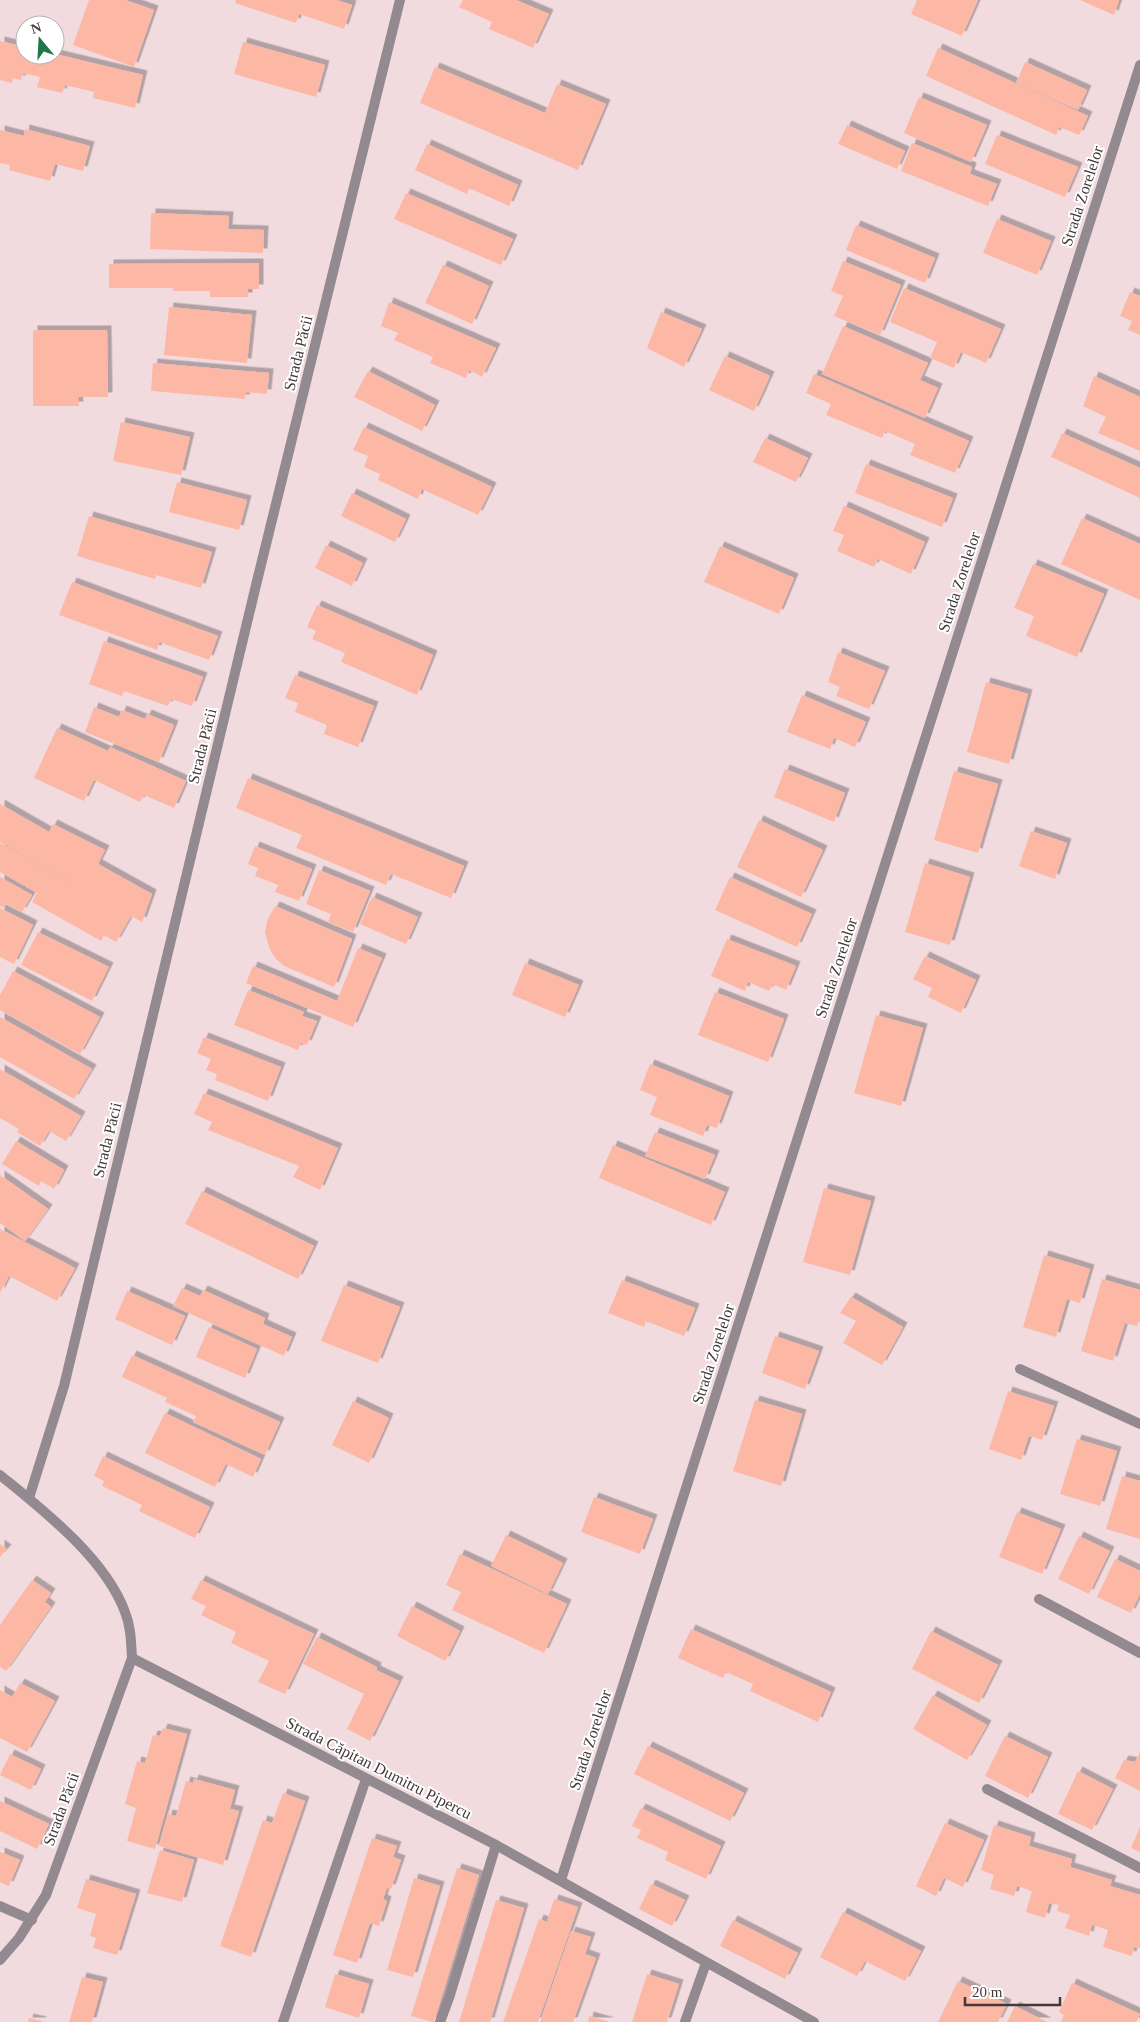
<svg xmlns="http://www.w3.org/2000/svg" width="1140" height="2022" font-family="Georgia,serif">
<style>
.building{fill:#fdb8a5;filter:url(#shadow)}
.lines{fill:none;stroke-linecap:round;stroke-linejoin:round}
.street{stroke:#928a90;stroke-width:10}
.labels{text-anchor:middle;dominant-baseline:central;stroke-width:4;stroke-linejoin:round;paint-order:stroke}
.street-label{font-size:16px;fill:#43393b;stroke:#fff}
</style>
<defs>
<filter id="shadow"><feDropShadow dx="4.5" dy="-4.5" stdDeviation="0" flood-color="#0004"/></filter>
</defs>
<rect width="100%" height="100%" fill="#f2dbdf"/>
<!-- building -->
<g class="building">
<path d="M89,0H125L154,10L134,67L73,45Z"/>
<path d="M236,0H337L352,5L344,29L299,14L296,23L235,3Z"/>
<path d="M463,0H516L549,14L533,48L489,29L492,22L459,7Z"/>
<path d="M917,0H978L962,36L911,14Z"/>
<path d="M1080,0H1119L1114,15Z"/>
<path d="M0,41L25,47V55L55,54L143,75L135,108L93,98L94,92L65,85L62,93L37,87L40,77L23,73L21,80L13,78L12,83L0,80Z"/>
<path d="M243,42L325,65L316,97L234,74Z"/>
<path d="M938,48L1088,116L1079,135L1059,127L1056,135L926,76Z"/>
<path d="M1025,62L1087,90L1078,110L1016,83Z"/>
<path d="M435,67L545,113L557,84L606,104L578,170L420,103Z"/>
<path d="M919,97L987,125L971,162L904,133Z"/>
<path d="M847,125L905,151L897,169L838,144Z"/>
<path d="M25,129L90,146L83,171L55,164L50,181L9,170L10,165L0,163V130L24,136Z"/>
<path d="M997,135L1078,167L1065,197L985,164Z"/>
<path d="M912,143L972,167L970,174L997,184L988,206L901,171Z"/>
<path d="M427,144L518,185L509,206L469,188L467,194L415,170Z"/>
<path d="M406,193L513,239L501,265L394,219Z"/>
<path d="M151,213L229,216L228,229L264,230L263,253L150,249Z"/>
<path d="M997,219L1051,241L1037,275L983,253Z"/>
<path d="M856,225L935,258L925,283L846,250Z"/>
<path d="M843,261L901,285L880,335L834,316L843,296L831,291Z"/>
<path d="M259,263V289H248V297H210V291H173V288H109V264Z"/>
<path d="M443,265L489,286L472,324L425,303Z"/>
<path d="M904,288L1001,329L986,363L961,352L954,368L930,358L937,342L890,322Z"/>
<path d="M1130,292L1140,296V335L1128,330L1132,321L1120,316Z"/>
<path d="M389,302L496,348L482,377L469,370L466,378L430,363L433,357L394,340L398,333L381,326Z"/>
<path d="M169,307L252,315L247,363L164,355Z"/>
<path d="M661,312L702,329L684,367L647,348Z"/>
<path d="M843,326L928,363L920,380L938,388L925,418L822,374Z"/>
<path d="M33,330H107L108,397H78L79,406H33Z"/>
<path d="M725,356L770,376L754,411L709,390Z"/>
<path d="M153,363L269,373L267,394L246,392L245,399L151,391Z"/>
<path d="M368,371L435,405L422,431L354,397Z"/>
<path d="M814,374L969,441L955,473L910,455L915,444L885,431L882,438L826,415L831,404L806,393Z"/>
<path d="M1094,376L1140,397V451L1098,433L1106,417L1083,406Z"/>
<path d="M121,422L190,437L181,475L113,461Z"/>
<path d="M364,427L492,487L478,515L422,489L418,499L378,480L380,474L364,467L368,456L353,450Z"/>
<path d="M1062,433L1140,468V498L1051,457Z"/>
<path d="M765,438L808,458L796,482L753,462Z"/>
<path d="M866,464L953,498L942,527L855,493Z"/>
<path d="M177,482L247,500L239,530L169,512Z"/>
<path d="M352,493L406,519L395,542L341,516Z"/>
<path d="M844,506L925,542L911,574L878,559L874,567L837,551L844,535L833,531Z"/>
<path d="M89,516L212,552L201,588L156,575L155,579L77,556Z"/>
<path d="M1082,518L1140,544V600L1061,564Z"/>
<path d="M326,545L363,563L352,586L315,568Z"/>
<path d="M720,546L794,578L779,614L704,582Z"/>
<path d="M1033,564L1104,594L1077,657L1026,636L1034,616L1014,608Z"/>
<path d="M72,582L218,636L209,660L159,642L157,650L59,615Z"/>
<path d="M317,605L433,655L417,695L341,662L345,653L312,639L316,631L307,627Z"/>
<path d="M104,641L203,677L192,706L171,699L168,706L124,691L122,696L89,684Z"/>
<path d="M838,652L885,671L869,709L836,696L840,687L828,682Z"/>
<path d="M295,675L374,706L358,747L324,734L327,725L295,712L298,703L285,698Z"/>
<path d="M986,682L1028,694L1009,764L967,752Z"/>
<path d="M802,695L866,722L855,747L834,738L830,749L787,732Z"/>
<path d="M94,707L119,717L122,710L145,719L147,714L174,725L159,762L85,732Z"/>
<path d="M57,728L108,751L110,747L186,781L174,808L144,795L140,802L94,780L84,801L34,778Z"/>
<path d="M785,769L845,793L834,822L774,797Z"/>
<path d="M954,771L998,784L978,853L934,840Z"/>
<path d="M248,778L464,866L451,898L391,874L386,885L296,848L302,835L236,808Z"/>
<path d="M0,804L49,832L53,824L105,850L98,864L152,894L142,922L131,916L116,942L104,935L101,941L32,902L37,893L0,872V843L81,888L0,842Z"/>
<path d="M759,820L823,850L801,897L737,867Z"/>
<path d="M1031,831L1067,843L1055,879L1019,866Z"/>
<path d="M255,846L312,869L299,901L275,892L278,885L255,876L258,868L248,864Z"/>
<path d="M925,863L970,877L950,945L905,932Z"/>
<path d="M319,870L370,891L353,932L328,922L331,914L306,904Z"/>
<path d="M0,877L32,895L22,912L6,904L3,908L0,906Z"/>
<path d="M730,877L812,914L797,947L715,910Z"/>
<path d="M372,897L418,917L406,944L360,924Z"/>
<path d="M275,906L352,939L334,987L284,966L276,959L270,950L265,932L267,921Z"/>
<path d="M0,908L33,925L14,964L0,957Z"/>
<path d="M38,932L109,967L92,1001L21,965Z"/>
<path d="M727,939L796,966L786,990L773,984L769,991L748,982L745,991L711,976Z"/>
<path d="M358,948L382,958L353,1027L246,983L253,966L337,1001Z"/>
<path d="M925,956L976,980L961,1013L928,997L932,988L913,979Z"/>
<path d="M525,963L579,985L565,1017L512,995Z"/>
<path d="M13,971L100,1017L80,1054L0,1010V995Z"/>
<path d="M248,990L304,1012L302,1016L317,1021L307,1045L301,1043L298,1050L234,1025Z"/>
<path d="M715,992L784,1019L768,1062L698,1035Z"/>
<path d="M876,1015L923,1028L901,1106L854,1093Z"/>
<path d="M0,1017L92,1069L74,1099L0,1057Z"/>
<path d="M204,1037L281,1067L268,1101L215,1080L217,1074L206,1070L211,1059L197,1053Z"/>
<path d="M650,1064L729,1096L717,1128L707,1125L703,1136L650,1115L657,1097L640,1090Z"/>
<path d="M0,1069L81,1116L66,1141L49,1131L40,1146L17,1132L19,1129L0,1118Z"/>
<path d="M204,1093L338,1148L320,1190L293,1177L299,1166L208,1130L212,1122L194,1114Z"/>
<path d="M655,1132L715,1155L705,1179L645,1156Z"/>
<path d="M16,1141L64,1170L54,1189L41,1181L39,1186L2,1164Z"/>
<path d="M613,1145L725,1192L711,1225L599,1178Z"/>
<path d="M0,1175L48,1209L25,1241L0,1223Z"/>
<path d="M824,1188L871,1201L850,1275L803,1262Z"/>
<path d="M202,1191L314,1246L298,1279L185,1224Z"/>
<path d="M0,1229L75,1268L57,1301L9,1276L0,1293Z"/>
<path d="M1044,1255L1090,1269L1080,1303L1067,1299L1056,1337L1023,1327Z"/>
<path d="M1102,1279L1140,1290V1318L1137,1326L1125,1323L1113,1361L1081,1351Z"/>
<path d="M622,1280L695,1308L684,1336L646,1321L644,1327L608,1313Z"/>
<path d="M344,1285L400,1307L378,1363L321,1341Z"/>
<path d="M182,1288L200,1296L203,1290L265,1318L263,1324L292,1337L284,1356L173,1306Z"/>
<path d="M127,1291L185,1316L172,1345L115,1319Z"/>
<path d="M851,1297L903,1327L882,1365L843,1343L856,1321L840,1313Z"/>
<path d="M209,1327L257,1349L245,1378L196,1357Z"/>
<path d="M775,1336L819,1351L805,1389L762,1373Z"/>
<path d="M132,1355L280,1422L265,1455L193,1422L196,1416L165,1402L167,1398L122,1377Z"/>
<path d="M1008,1391L1054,1406L1042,1440L1029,1436L1021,1460L989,1449Z"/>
<path d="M755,1400L802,1414L781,1486L733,1471Z"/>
<path d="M353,1401L389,1418L369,1463L332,1445Z"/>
<path d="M165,1413L261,1459L253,1477L226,1464L215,1487L145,1453Z"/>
<path d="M1077,1439L1117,1451L1100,1506L1060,1494Z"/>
<path d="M103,1456L210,1507L195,1538L139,1511L142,1505L102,1486L104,1481L94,1476Z"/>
<path d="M1122,1476L1140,1481V1539L1106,1529Z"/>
<path d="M594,1497L653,1519L640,1554L581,1532Z"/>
<path d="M1017,1512L1061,1529L1042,1574L999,1557Z"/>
<path d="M506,1535L563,1563L548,1594L491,1566Z"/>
<path d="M1079,1536L1110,1551L1089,1594L1058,1579Z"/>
<path d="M0,1544L7,1549L0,1557Z"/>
<path d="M460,1554L567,1604L544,1653L452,1610L461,1592L446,1585Z"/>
<path d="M1115,1559L1140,1571V1594L1131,1613L1097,1597Z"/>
<path d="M32,1580L51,1593L45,1602L51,1607L6,1671L0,1667V1625Z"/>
<path d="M201,1580L314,1634L285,1694L258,1682L269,1661L231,1643L236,1632L201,1615L206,1606L191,1599Z"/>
<path d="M412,1606L460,1631L445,1661L397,1636Z"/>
<path d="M691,1629L831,1692L818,1722L750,1691L753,1684L726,1672L723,1678L678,1658Z"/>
<path d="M931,1631L998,1665L979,1703L912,1669Z"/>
<path d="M317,1637L377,1667L376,1670L399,1681L370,1741L347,1729L364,1694L303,1664Z"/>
<path d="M20,1683L55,1701L27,1752L0,1738V1690L12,1697Z"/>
<path d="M933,1695L987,1725L967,1760L913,1729Z"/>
<path d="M163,1728L187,1734L155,1849L127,1841L136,1808L125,1804L137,1761L145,1763L153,1735L160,1736Z"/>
<path d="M1005,1736L1048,1757L1028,1798L985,1776Z"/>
<path d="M648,1746L744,1793L730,1821L634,1774Z"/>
<path d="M1140,1752V1791L1115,1778L1124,1760L1135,1762Z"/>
<path d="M10,1754L41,1769L31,1790L0,1775Z"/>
<path d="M1078,1771L1113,1789L1092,1830L1058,1814Z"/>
<path d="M194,1779L235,1790L230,1809L239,1811L223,1865L159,1846L168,1814L176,1816L186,1781L193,1783Z"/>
<path d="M283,1793L305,1801L251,1957L220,1946L263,1820L272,1823Z"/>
<path d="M0,1801L49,1824L37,1849L0,1831Z"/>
<path d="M641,1808L721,1846L706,1879L665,1860L668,1852L637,1838L641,1830L632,1826Z"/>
<path d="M945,1823L984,1840L963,1887L944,1878L936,1896L916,1886Z"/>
<path d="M994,1825L1031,1837L1029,1846L1072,1859L1070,1867L1112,1880L1110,1886L1140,1895V1948L1134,1947L1132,1956L1103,1947L1108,1930L1092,1925L1089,1936L1065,1928L1070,1915L1057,1911L1059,1905L1049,1903L1045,1918L1026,1912L1032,1891L1017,1886L1014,1896L990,1889L994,1875L981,1870Z"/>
<path d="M1140,1827V1852L1131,1848Z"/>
<path d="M372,1838L397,1846L393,1857L401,1860L391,1889L387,1888L383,1899L387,1901L379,1926L370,1923L357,1963L333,1955Z"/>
<path d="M160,1850L194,1860L182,1902L147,1893Z"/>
<path d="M0,1852L20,1860L9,1886L0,1882Z"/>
<path d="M457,1868L479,1875L434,2022H432L411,2016Z"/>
<path d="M414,1878L440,1886L413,1977L387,1970Z"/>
<path d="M86,1879L136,1894L117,1955L93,1948L96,1938L90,1936L96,1914L77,1908Z"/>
<path d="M651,1884L685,1900L672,1926L639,1909Z"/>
<path d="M554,1899L578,1907L538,2022H503L539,1919L547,1922Z"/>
<path d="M496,1900L524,1908L490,2022H459Z"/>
<path d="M843,1912L921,1951L905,1981L865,1961L857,1976L820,1957Z"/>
<path d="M733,1920L798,1953L785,1979L720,1946Z"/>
<path d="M571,1931L591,1937L585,1954L596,1958L573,2022H540Z"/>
<path d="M335,1974L369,1984L359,2018L325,2007Z"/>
<path d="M647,1974L679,1984L667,2022H632Z"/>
<path d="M82,1977L103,1982L92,2022H69Z"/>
<path d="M958,1981L1007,2004L998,2022H938Z"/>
<path d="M1072,1983L1140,2014L1136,2022H1061L1064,2015L1059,2012Z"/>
<path d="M1015,2006L1047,2022H1007Z"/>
<path d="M589,2016L610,2022H588Z"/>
<path d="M29,2018L42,2021V2022H28Z"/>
</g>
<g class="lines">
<!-- street -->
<g class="street">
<path d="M1020,1369L1140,1424"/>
<path d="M0,1475C44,1511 105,1558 125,1612C131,1627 131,1642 132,1658L46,1895L19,1938L0,1960"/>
<path d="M29,1498L64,1386L257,581L400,0"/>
<path d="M1039,1599L1140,1653"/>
<path d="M132,1658L496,1845L814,2022"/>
<path d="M987,1789L1140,1868"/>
<path d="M561,1880L1140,65"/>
<path d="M0,1906L32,1920"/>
<path d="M283,2022L366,1779"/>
<path d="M440,2022L449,1998L496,1845"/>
<path d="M685,2022L706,1963"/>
</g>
</g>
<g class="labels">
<!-- street labels -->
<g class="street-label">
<text transform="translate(1082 196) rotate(-72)">Strada Zorelelor</text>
<text transform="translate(298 353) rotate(-76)">Strada Păcii</text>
<text transform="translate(959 582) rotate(-72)">Strada Zorelelor</text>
<text transform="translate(202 746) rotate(-76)">Strada Păcii</text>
<text transform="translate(836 968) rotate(-72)">Strada Zorelelor</text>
<text transform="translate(107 1140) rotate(-76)">Strada Păcii</text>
<text transform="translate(713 1354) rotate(-72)">Strada Zorelelor</text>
<text transform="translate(590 1740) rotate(-72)">Strada Zorelelor</text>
<text transform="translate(379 1768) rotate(27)">Strada Căpitan Dumitru Pipercu</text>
<text transform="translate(61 1809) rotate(-70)">Strada Păcii</text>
</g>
</g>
<!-- north arrow -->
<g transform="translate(40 40) rotate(342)"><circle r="24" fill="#ffffff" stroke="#b4b0b1"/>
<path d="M0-4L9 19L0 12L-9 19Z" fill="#1f774a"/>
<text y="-8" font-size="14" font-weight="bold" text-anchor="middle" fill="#43393b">N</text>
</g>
<!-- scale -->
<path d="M965 1997v8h95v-8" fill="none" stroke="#43393b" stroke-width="2.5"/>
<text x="972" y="1997" font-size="15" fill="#43393b" stroke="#ffffff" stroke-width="4" paint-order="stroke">20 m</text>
</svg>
